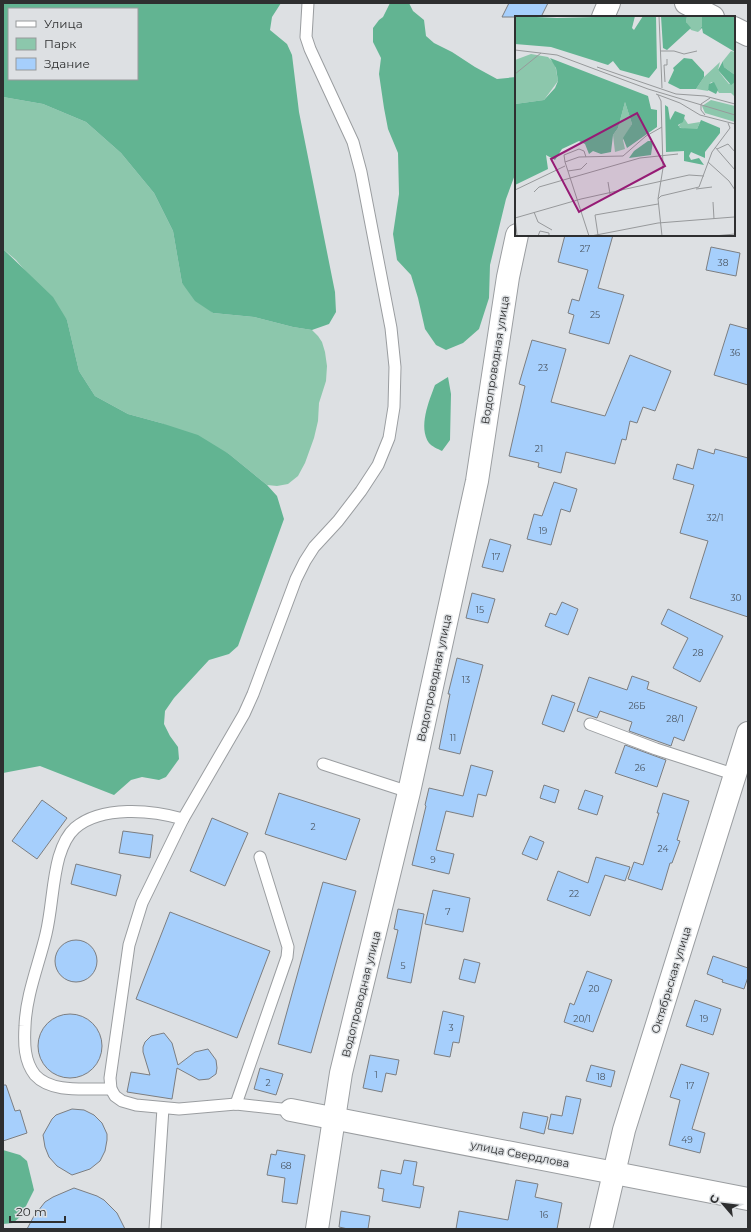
<svg xmlns="http://www.w3.org/2000/svg" width="751" height="1232" font-family="Montserrat,sans-serif">
<style>
.green{fill:#8cc7ac}
.forest{fill:#62b492;fill-rule:evenodd}
.building{fill:#a6cffc;stroke:#7c7e81}
.lines{fill:none;stroke-linecap:round;stroke-linejoin:round}
.lane-casing{stroke:#9a9da0;stroke-width:13}
.street-casing{stroke:#9a9da0;stroke-width:24}
.lane{stroke:#fff;stroke-width:11}
.street{stroke:#fff;stroke-width:22}
.labels{text-anchor:middle;dominant-baseline:central;stroke-width:3;stroke-linejoin:round;paint-order:stroke}
.number-label{font-size:9px;fill:#4c5763}
.street-label{font-size:11px;fill:#2e2f30;stroke:#dde0e3}
.inset-road{fill:none;stroke:#97999b;stroke-width:1}
.view{fill:#961b75;fill-opacity:0.15;stroke:#961b75;stroke-width:2}
.inset-edge{fill:none;stroke:#2e2f30;stroke-width:2}
</style>
<rect width="100%" height="100%" fill="#dde0e3"/>
<!-- green -->
<path class="green" d="M3,97L43,104L86,122L121,153L154,193L173,231L182,283L213,313L254,317L293,327L312,330L318,336L322,342L325,352L327,366L326,381L319,403L318,421L314,438L305,463L298,476L288,484L277,486L267,485L229,454L161,423L128,414L95,396L79,371L67,320L16,260L3,249Z"/>
<!-- forest -->
<g class="forest">
<path d="M3,3H281L272,17L270,30L287,44L292,55L299,112L335,292L336,312L329,324L312,330L293,327L254,317L213,313L195,301L182,283L173,231L154,193L121,153L86,122L43,104L3,97ZM9,9H137V79H9Z"/>
<path d="M390,3H409L413,11L424,20L426,36L434,43L452,52L475,67L497,79L516,77V172L506,199L490,265L489,298L479,329L463,343L446,350L436,345L425,329L418,298L411,275L397,260L393,234L399,194L398,153L388,129L384,108L379,74L381,58L373,42V28L379,20L383,17Z"/>
<path d="M3,249L53,297L67,320L79,371L95,396L128,414L161,423L198,435L229,454L267,485L277,496L284,519L238,646L229,654L209,660L174,698L165,711L164,724L170,736L178,747L179,759L166,777L159,780L142,777L131,780L114,795L40,766L3,773Z"/>
<path d="M448,377L451,394L450,440L442,451C438,449 431,446 429,443C418,427 429,401 435,385Z"/>
<path d="M3,1150L20,1155L27,1161L34,1190L21,1216L13,1223L3,1224Z"/>
</g>
<!-- building -->
<g class="building">
<path d="M509,3H548L541,17H502Z"/>
<path d="M565,235H613L598,288L624,295L609,344L569,333L574,315L568,313L572,299L579,301L588,270L558,262Z"/>
<path d="M711,247L740,253L736,276L706,270Z"/>
<path d="M730,324L748,329V385L714,375Z"/>
<path d="M532,340L566,349L551,402L605,416L630,355L671,371L655,411L643,407L637,423L630,421L626,440L622,439L615,464L566,452L561,473L538,467L539,463L509,456L525,386L519,384Z"/>
<path d="M698,449L714,454L715,449L748,458V617L690,598L708,541L680,533L694,485L673,479L677,464L693,469Z"/>
<path d="M554,482L577,489L570,512L561,509L551,545L527,539L534,514L542,516Z"/>
<path d="M490,539L511,545L503,572L482,567Z"/>
<path d="M472,593L495,599L488,623L466,618Z"/>
<path d="M562,602L578,609L568,635L545,626L550,613L556,615Z"/>
<path d="M668,609L723,636L700,682L673,668L688,638L661,624Z"/>
<path d="M457,658L483,665L460,754L439,749L450,694H448Z"/>
<path d="M632,676L649,682L647,689L697,707L684,741L674,737L671,746L629,731L632,722L600,711L597,718L577,711L589,677L627,690Z"/>
<path d="M552,695L575,703L564,732L542,724Z"/>
<path d="M625,745L666,760L657,787L615,773Z"/>
<path d="M471,765L493,771L486,796L478,794L473,817L446,811L436,850L454,854L449,874L412,865L426,806L425,805L429,788L463,796Z"/>
<path d="M544,785L559,790L555,803L540,798Z"/>
<path d="M585,790L603,796L597,815L578,809Z"/>
<path d="M279,793L360,819L346,860L265,834Z"/>
<path d="M663,793L689,801L677,840L680,841L672,863H670L662,890L628,879L634,862L643,865L659,813H657Z"/>
<path d="M42,800L67,818L37,859L12,841Z"/>
<path d="M212,818L248,833L225,886L190,871Z"/>
<path d="M123,831L153,835L150,858L119,853Z"/>
<path d="M530,836L544,842L537,860L522,854Z"/>
<path d="M596,857L630,867L625,881L605,875L590,916L547,900L558,871L588,883Z"/>
<path d="M76,864L121,875L116,896L71,884Z"/>
<path d="M323,882L356,891L311,1053L278,1044Z"/>
<path d="M433,890L470,898L463,932L425,924Z"/>
<path d="M398,909L424,914L411,983L387,978L398,930L394,929Z"/>
<path d="M170,912L270,951L237,1038L136,999Z"/>
<circle cx="76" cy="961" r="21"/>
<path d="M713,956L748,968V977L744,989L722,982L723,980L707,974Z"/>
<path d="M464,959L480,963L475,983L459,979Z"/>
<path d="M587,971L612,980L593,1032L564,1022L570,1003L574,1005Z"/>
<path d="M695,1000L721,1009L713,1035L686,1026Z"/>
<path d="M443,1011L464,1016L459,1043L453,1042L450,1057L434,1054Z"/>
<circle cx="70" cy="1046" r="32"/>
<path d="M164,1033L172,1043L178,1065L195,1052L208,1049L216,1060L217,1068L216,1074L209,1079L199,1080L177,1068L172,1099L127,1092L131,1072L150,1075L143,1052V1047L145,1042L151,1036Z"/>
<path d="M370,1055L399,1060L396,1075L386,1073L382,1092L363,1088Z"/>
<path d="M681,1064L709,1073L692,1129L705,1133L700,1153L669,1145L680,1100L670,1097Z"/>
<path d="M591,1065L615,1071L611,1087L586,1081Z"/>
<path d="M260,1068L283,1074L276,1095L254,1089Z"/>
<path d="M3,1085H6L15,1111L20,1110L27,1133L3,1141Z"/>
<path d="M566,1096L581,1099L573,1134L548,1129L551,1114L562,1116Z"/>
<path d="M72,1109L84,1110L94,1115L102,1123L107,1134V1140L105,1151L100,1161L90,1169L72,1175L57,1166L49,1157L45,1147L43,1135L52,1119L56,1115Z"/>
<path d="M523,1112L548,1117L544,1134L520,1128Z"/>
<path d="M277,1150L305,1155L297,1204L282,1202L285,1178L267,1175L271,1154L276,1155Z"/>
<path d="M404,1160L417,1162L413,1185L424,1187L420,1208L382,1201L384,1189L378,1188L381,1170L401,1174Z"/>
<path d="M516,1180L538,1184L535,1197L562,1203L557,1229H456L459,1211L508,1220Z"/>
<path d="M74,1188L97,1196L104,1200L117,1213L125,1229H27L34,1216L45,1202L53,1197Z"/>
<path d="M341,1211L370,1216L368,1229H348L339,1227Z"/>
</g>
<g class="lines">
<!-- lane casing -->
<g class="lane-casing">
<g id="lane">
<path d="M590,724L656,749L736,775"/>
<path d="M323,764L409,792"/>
<path d="M111,1089C88,1088 52,1094 35,1075C24,1061 24,1043 25,1026C26,995 39,964 46,934C52,909 52,882 59,857C62,847 67,835 75,828C102,805 152,810 183,819"/>
<path d="M236,1104L287,957L288,947L260,857"/>
<path d="M291,1110L236,1104L179,1109L136,1105L122,1101L115,1096L111,1089L110,1078L129,945L142,903L183,819L244,714L253,694L296,579L305,561L314,547L338,521L361,491L378,465L389,438L394,407L395,367L391,328L361,172L353,142L310,49L306,37L308,3"/>
<path d="M155,1229L163,1108"/>
</g>
</g>
<!-- street casing -->
<g class="street-casing">
<g id="street">
<path d="M686,3L713,17"/>
<path d="M603,17L609,3"/>
<path d="M734,28L748,35"/>
<path d="M291,1110L748,1199"/>
<path d="M317,1229L341,1073L409,792L477,481L508,277L517,235"/>
<path d="M601,1229L624,1130L748,733"/>
</g>
</g>
<!-- lane -->
<use href="#lane" class="lane"/>
<!-- street -->
<use href="#street" class="street"/>
</g>
<g class="labels">
<!-- number labels -->
<g class="number-label">
<text x="585" y="248">27</text>
<text x="723" y="262">38</text>
<text x="595" y="314">25</text>
<text x="735" y="352">36</text>
<text x="543" y="367">23</text>
<text x="539" y="448">21</text>
<text x="715" y="517">32/1</text>
<text x="543" y="530">19</text>
<text x="496" y="556">17</text>
<text x="736" y="597">30</text>
<text x="480" y="609">15</text>
<text x="698" y="652">28</text>
<text x="466" y="679">13</text>
<text x="637" y="705">26Б</text>
<text x="675" y="718">28/1</text>
<text x="453" y="737">11</text>
<text x="640" y="767">26</text>
<text x="313" y="826">2</text>
<text x="663" y="848">24</text>
<text x="433" y="859">9</text>
<text x="574" y="893">22</text>
<text x="448" y="911">7</text>
<text x="403" y="965">5</text>
<text x="594" y="988">20</text>
<text x="582" y="1018">20/1</text>
<text x="704" y="1018">19</text>
<text x="451" y="1027">3</text>
<text x="376" y="1074">1</text>
<text x="601" y="1076">18</text>
<text x="268" y="1082">2</text>
<text x="690" y="1085">17</text>
<text x="687" y="1139">49</text>
<text x="286" y="1165">68</text>
<text x="544" y="1214">16</text>
</g>
<!-- street labels -->
<g class="street-label">
<text transform="translate(495 360) rotate(-81)">Водопроводная улица</text>
<text transform="translate(434 678) rotate(-78)">Водопроводная улица</text>
<text transform="translate(671 980) rotate(-73)">Октябрьская улица</text>
<text transform="translate(361 994) rotate(-76)">Водопроводная улица</text>
<text transform="translate(520 1154) rotate(11)">улица Свердлова</text>
</g>
</g>
<!-- overview -->
<g transform="translate(515 16)">
<rect width="220" height="220" fill="#dde0e3"/>
<path d="M172,0H187V10L183,16L176,14L171,6ZM216,35L220,36V59L209,51L208,45ZM16,38L33,41L40,48L43,65L29,84L0,88V44ZM205,46L203,54L209,62L214,68L220,66V81L216,77H204L197,66L195,67L193,75L181,73L189,61ZM196,84L220,90V106L190,97L187,90ZM110,86L117,108L108,124L110,133L100,136L98,119L103,112ZM169,102L173,108L185,106L182,113L173,114L163,111Z" fill="#8cc7ac"/>
<path d="M1,0L42,2L120,0L117,12L119,14L128,0H141L142,52L134,62L105,54L98,45L93,49L36,31L0,28ZM146,0H172L171,6L176,12L152,34L148,32ZM187,0H220V36L188,17L187,12L183,16L187,10ZM35,42L133,80L136,93L142,94V111L112,132L108,122L117,108L110,86L103,112L98,119L96,136L86,138L78,135L74,138L70,128L64,125L47,133L40,144L31,139L33,153L0,169V88L29,84L40,72L43,65L41,52ZM169,42L177,43L189,56V61L181,73H165L153,67L159,54L158,52ZM208,45L209,51L220,59V66L216,69L203,54ZM199,66L203,74L201,78L193,74L194,68ZM150,89L153,91L155,104L160,95L170,99L168,106L163,109L165,112L182,113L186,104L205,112V117L190,136V142L176,136L174,140L176,144L184,142L189,149L169,145V135L151,136ZM133,125H138L136,139L114,142L119,135Z" fill="#62b492"/>
<path class="inset-road" d="M144,0L147,72M0,34L42,39L133,73L220,99M145,35H159L169,38L182,35M82,51L161,78L190,80L220,88M0,58L26,37M150,66L149,49H152V43M141,78L165,87L185,99L220,108M143,79L146,85L148,152L143,183L147,220M190,99L186,94V88L195,82M200,131L220,154M202,133L213,128L220,136M50,146L49,139L64,133L69,135L71,141M193,146L214,165L220,174M53,155L66,153L72,147M93,166L95,178M181,173L197,171M0,174L50,150M19,176L24,171L125,142L163,138M143,183L146,180L184,171L197,136L215,112L213,107M198,186L199,203M19,196L23,206L37,214M2,219L0,202L66,183L174,159L189,160M83,219L80,199L143,188M23,220L25,215L34,217V220M74,220L50,146L64,141L108,140L131,120L147,111M76,220L143,207L219,201M199,220L220,218"/>
<path class="view" d="M122,97L150,150L64,196L36,143Z"/>
<rect width="220" height="220" class="inset-edge"/>
</g>
<!-- border -->
<rect width="751" height="1232" fill="none" stroke="#2e2f30" stroke-width="8"/>
<!-- legend -->
<rect x="8" y="8" width="130" height="72" fill="#dde0e3" stroke="#97999b"/>
<rect x="16" y="21" width="20" height="6" fill="#ffffff" stroke="#97999b"/>
<text x="44" y="28" font-size="12" fill="#2e2f30">Улица</text>
<rect x="16" y="38" width="20" height="12" fill="#8cc7ac" stroke="#97999b"/>
<text x="44" y="48" font-size="12" fill="#2e2f30">Парк</text>
<rect x="16" y="58" width="20" height="12" fill="#a6cffc" stroke="#97999b"/>
<text x="44" y="68" font-size="12" fill="#2e2f30">Здание</text>
<!-- north arrow -->
<g transform="translate(723 1204) rotate(298)" stroke="#dde0e3" stroke-width="3" paint-order="stroke">
<path d="M0-3L7 15L0 10L-7 15Z" fill="#2e2f30"/>
<text y="-6" font-size="11" font-weight="bold" text-anchor="middle" fill="#2e2f30">С</text>
</g>
<!-- scale -->
<path d="M10 1216v6h55v-6" fill="none" stroke="#2e2f30" stroke-width="2"/>
<text x="16" y="1216" font-size="12" fill="#2e2f30" stroke="#dde0e3" stroke-width="3" paint-order="stroke">20 m</text>
</svg>
